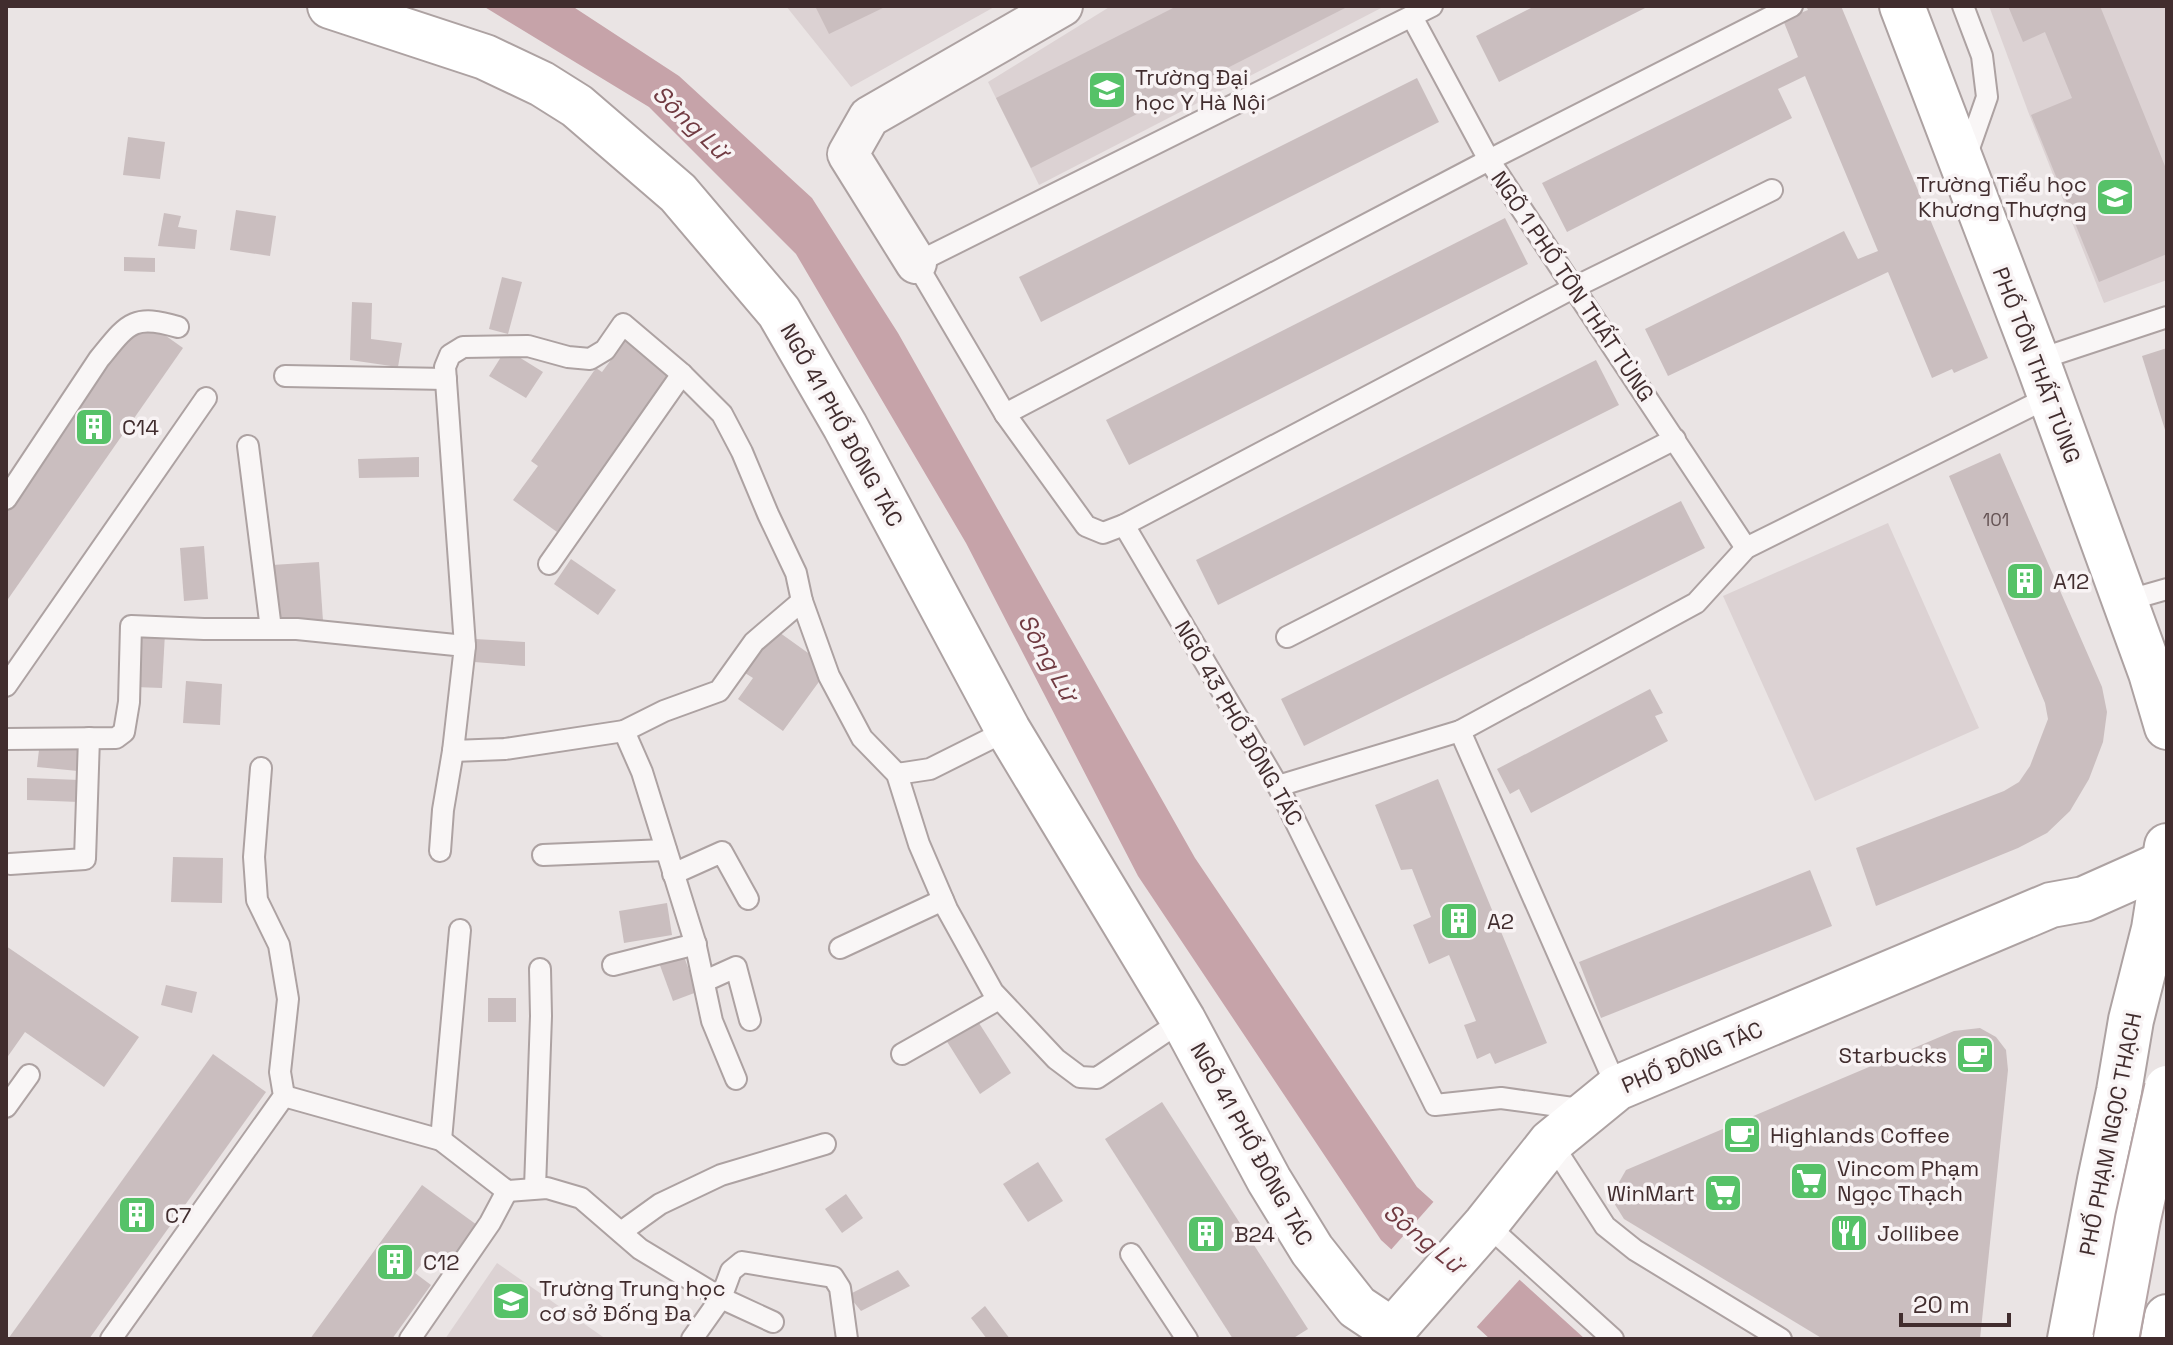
<svg xmlns="http://www.w3.org/2000/svg" width="2173" height="1345" font-family="'Space Grotesk',sans-serif">
<style>
.built{fill:#dcd2d3}
.water{fill:#c6a3a9}
.pier{fill:#eae4e4}
.building{fill:#cabebf}
.lines{fill:none;stroke-linecap:round;stroke-linejoin:round}
.lane-casing{stroke:#ada2a2;stroke-width:24}
.street-casing{stroke:#ada2a2;stroke-width:44}
.secondary-casing{stroke:#ada2a2;stroke-width:48}
.lane{stroke:#f9f6f6;stroke-width:20}
.street{stroke:#f9f6f6;stroke-width:40}
.secondary{stroke:#fff;stroke-width:44}
.primary-bridge-casing{stroke:#b5a4a5;stroke-width:48;stroke-linecap:butt}
.primary-bridge{stroke:#fff;stroke-width:44}
.labels{text-anchor:middle;dominant-baseline:central;stroke-width:7;stroke-linejoin:round;paint-order:stroke}
.number-label{font-size:18px;fill:#635152}
.poi-label{font-size:22px;fill:#412d2e;stroke:#f8f3f4;text-anchor:start}
.street-label{font-size:22px;fill:#412d2e;stroke:#f8f3f4}
.water-label{font-size:24px;font-style:italic;fill:#713b42;stroke:#f8f3f4}
</style>
<rect width="100%" height="100%" fill="#eae4e4"/>
<!-- built -->
<g class="built">
<path d="M786,6H996L851,87Z"/>
<path d="M1111,6H1385L1039,185L988,82Z"/>
<path d="M1989,6H2167V280L2104,303L2029,114Z"/>
<path d="M1888,523L1979,728L1815,801L1723,596Z"/>
<path d="M497,1263L606,1339H445Z"/>
</g>
<!-- water -->
<path class="water" d="M483,6H572L679,76L812,198L898,333L1195,858L1417,1187L1585,1339H1490L1381,1240L1138,876L966,543L796,254L649,107Z"/>
<!-- pier -->
<path class="pier" d="M1436,1199L1522,1277L1474,1330L1389,1252Z"/>
<!-- building -->
<g class="building">
<path d="M815,6H887L829,34Z"/>
<path d="M1177,6H1349L1031,168L996,98Z"/>
<path d="M1535,6H1649L1499,82L1476,36Z"/>
<path d="M1806,6H1841L1988,358L1954,373L1952,369L1932,378L1888,272L1668,376L1645,329L1844,231L1858,259L1878,251L1805,76L1778,89L1792,118L1567,232L1542,183L1798,57L1783,20L1808,10Z"/>
<path d="M2008,6H2100L2167,171V254L2099,282L2031,115L2072,98L2045,32L2023,42Z"/>
<path d="M1417,78L1439,122L1041,322L1019,277Z"/>
<path d="M128,137L165,142L160,179L123,175Z"/>
<path d="M236,210L276,216L270,256L230,250Z"/>
<path d="M164,213L181,216L178,227L197,230L195,249L158,246Z"/>
<path d="M1505,218L1528,264L1129,465L1106,420Z"/>
<path d="M124,257L155,258V272L124,271Z"/>
<path d="M502,277L522,282L508,334L489,329Z"/>
<path d="M352,302L372,303L371,339L402,343L398,367L350,360Z"/>
<path d="M138,316L183,348L6,602V507Z"/>
<path d="M625,341L670,373L557,532L513,500L538,466L531,461L596,368L602,372Z"/>
<path d="M2167,348V433H2166L2142,356Z"/>
<path d="M506,349L543,372L526,398L489,376Z"/>
<path d="M1596,360L1619,405L1218,605L1196,560Z"/>
<path d="M2000,453L2102,687L2107,712L2103,742L2089,779L2070,811L2047,833L2018,848L1876,906L1856,848L2004,791L2019,782L2030,766L2048,719L2045,703L1949,476Z"/>
<path d="M419,457V477L359,478L358,459Z"/>
<path d="M1681,501L1705,548L1304,746L1281,699Z"/>
<path d="M204,546L208,599L184,601L180,548Z"/>
<path d="M571,559L616,590L598,615L554,584Z"/>
<path d="M319,562L323,621L276,624L272,565Z"/>
<path d="M776,630L829,668L783,731L738,699L753,678L745,673Z"/>
<path d="M137,632L165,633L162,688L135,687Z"/>
<path d="M475,639L525,642V666L474,662Z"/>
<path d="M186,681L222,684L220,725L183,723Z"/>
<path d="M1650,689L1663,713L1655,716L1668,741L1531,813L1519,789L1510,794L1497,769Z"/>
<path d="M40,741L80,744L78,771L37,767Z"/>
<path d="M27,778L80,780L79,802L27,800Z"/>
<path d="M1438,779L1547,1043L1495,1064L1490,1053L1477,1059L1464,1025L1476,1021L1449,955L1429,964L1413,925L1431,917L1412,869L1401,870L1375,805Z"/>
<path d="M173,857L223,858L222,903L171,902Z"/>
<path d="M1810,870L1832,926L1601,1018L1579,962Z"/>
<path d="M667,903L672,935L624,943L619,911Z"/>
<path d="M6,946L139,1037L104,1087L25,1032L6,1059Z"/>
<path d="M682,951L697,992L673,1001L658,960Z"/>
<path d="M166,985L197,992L192,1013L161,1005Z"/>
<rect x="488" y="998" width="28" height="24"/>
<path d="M977,1020L1011,1073L980,1094L946,1040Z"/>
<path d="M1980,1028L1996,1037L2006,1050L2008,1070L1980,1339H1823L1624,1219L1614,1203V1191L1626,1170L1954,1031Z"/>
<path d="M213,1054L266,1092L89,1339H8Z"/>
<path d="M1162,1102L1308,1329L1292,1339H1233L1105,1139Z"/>
<path d="M1038,1162L1063,1201L1028,1222L1003,1184Z"/>
<path d="M422,1185L477,1225L445,1268L428,1255L415,1273L431,1285L392,1339H310Z"/>
<path d="M846,1194L863,1218L842,1233L825,1209Z"/>
<path d="M898,1270L910,1286L861,1311L848,1295Z"/>
<path d="M985,1306L1010,1339H987L971,1318Z"/>
</g>
<g class="lines">
<!-- lane casing -->
<g class="lane-casing">
<g id="lane">
<path d="M1432,6L916,263L1005,414L1086,526L1103,533L1124,525L1575,287L1772,190"/>
<path d="M1963,6L1982,56L1987,97L1966,157"/>
<path d="M1412,17L1489,160L1746,548"/>
<path d="M2037,360L2167,317"/>
<path d="M285,376L446,379"/>
<path d="M1005,414L1489,160L1792,6"/>
<path d="M248,446L271,629"/>
<path d="M6,499L99,359C127,325 132,313 178,327"/>
<path d="M1124,525L1278,786L1435,1105L1501,1098L1587,1110"/>
<path d="M549,564L682,374"/>
<path d="M2125,601L2167,589"/>
<path d="M1287,637L1675,439"/>
<path d="M465,646L445,367L450,355L463,347L528,346L568,357L590,359L605,350L623,324L682,374L722,414L742,452L768,514L796,573L802,601"/>
<path d="M6,686L206,398"/>
<path d="M624,731L642,772L695,942L712,1021L736,1079"/>
<path d="M1460,731L1617,1088"/>
<path d="M6,739L116,738L124,732L129,702L131,626L204,629H297L465,646L453,751L505,749L624,731L664,711L719,691L754,642L802,601L829,676L862,738L897,774L919,844L947,909L993,992L1056,1059L1080,1077L1097,1078L1183,1020"/>
<path d="M897,774L930,769L1008,730"/>
<path d="M1278,786L1460,731L1696,603L1746,548L2049,397"/>
<path d="M440,851L443,810L453,751"/>
<path d="M543,855L666,850"/>
<path d="M10,864L85,859L89,738"/>
<path d="M673,874L722,852L748,899"/>
<path d="M840,948L943,900"/>
<path d="M613,965L696,944"/>
<path d="M705,981L736,967L750,1020"/>
<path d="M902,1054L999,999"/>
<path d="M284,1096L441,1140L507,1191L547,1188L581,1198L640,1249L721,1298L773,1322"/>
<path d="M6,1107L29,1075"/>
<path d="M441,1140L460,930"/>
<path d="M1551,1142L1605,1226L1635,1250L1781,1339"/>
<path d="M535,1188L541,1016L540,969"/>
<path d="M1486,1224L1613,1339"/>
<path d="M621,1232L660,1204L721,1175L825,1144"/>
<path d="M1131,1254L1187,1339"/>
<path d="M111,1339L284,1096L280,1072L288,999L279,945L257,900L254,857L261,768"/>
<path d="M410,1339L490,1223L507,1191"/>
<path d="M692,1339L721,1298L731,1271L742,1262L833,1277L840,1288L847,1339"/>
</g>
</g>
<!-- street casing -->
<g class="street-casing">
<path id="street" d="M916,263L848,154L869,117L1062,6"/>
</g>
<!-- secondary casing -->
<g class="secondary-casing">
<g id="secondary">
<path d="M330,6L485,57L542,84L577,106L678,193L779,312L845,426L1008,730L1183,1020L1269,1180L1312,1250L1357,1307L1393,1331"/>
<path d="M1902,6L2037,360L2151,673L2167,727"/>
<path d="M1385,1339L1486,1224L1551,1142L1617,1088L2051,905L2084,899L2167,862"/>
<path d="M2070,1339L2100,1180L2119,1091L2131,1020L2154,929L2167,846"/>
<path d="M2163,1339L2167,1317"/>
</g>
</g>
<!-- lane -->
<use href="#lane" class="lane"/>
<!-- street -->
<use href="#street" class="street"/>
<!-- secondary -->
<use href="#secondary" class="secondary"/>
<!-- primary-bridge casing -->
<g class="primary-bridge-casing">
<path id="primary-bridge" d="M2116,1339L2138,1219L2167,1088"/>
</g>
<!-- primary-bridge -->
<use href="#primary-bridge" class="primary-bridge"/>
</g>
<!-- icons -->
<defs>
<g id="university-square" transform="scale(2)"><rect x="-9" y="-9" width="18" height="18" rx="4" fill="#56c268" stroke="#f8f3f4"/><path d="M0-5L7-2L0 1L-7-2ZM-4 1L0 2.5L4 1V4Q0 6-4 4Z" fill="#fff"/></g>
<g id="school-square" transform="scale(2)"><rect x="-9" y="-9" width="18" height="18" rx="4" fill="#56c268" stroke="#f8f3f4"/><path d="M0-5L7-2L0 1L-7-2ZM-4 1L0 2.5L4 1V4Q0 6-4 4Z" fill="#fff"/></g>
<g id="building-square" transform="scale(2)"><rect x="-9" y="-9" width="18" height="18" rx="4" fill="#56c268" stroke="#f8f3f4"/><path d="M-4-6H4V6H1V3H-1V6H-4ZM-2.5-4.3h1.7v1.8h-1.7ZM.8-4.3h1.7v1.8H.8ZM-2.5-1h1.7V.8h-1.7ZM.8-1h1.7V.8H.8Z" fill="#fff"/></g>
<g id="cafe-square" transform="scale(2)"><rect x="-9" y="-9" width="18" height="18" rx="4" fill="#56c268" stroke="#f8f3f4"/><path d="M-5.5-4.5H6V0H3Q3 3.5 0 3.5H-2.5Q-5.5 3.5-5.5 0ZM3-3.2v2h1.7v-2ZM-6 4.5H4V6H-6Z" fill="#fff"/></g>
<g id="supermarket-square" transform="scale(2)"><rect x="-9" y="-9" width="18" height="18" rx="4" fill="#56c268" stroke="#f8f3f4"/><path d="M-6-5.5h2.5l.6 2H6L4.5 2H-2.5L-4.4-4H-6ZM-1.5 3.2a1.3 1.3 0 1 0 .1 0ZM3 3.2a1.3 1.3 0 1 0 .1 0Z" fill="#fff"/></g>
<g id="restaurant-square" transform="scale(2)"><rect x="-9" y="-9" width="18" height="18" rx="4" fill="#56c268" stroke="#f8f3f4"/><path d="M-5-6h1v4h1v-4h1v4h1v-4h1v5L-1.5 .5V6h-2V.5L-5-1ZM5-6V6H3V1.5H1.5Q1.5-4 5-6Z" fill="#fff"/></g>
</defs>
<g fill-rule="evenodd">
<use href="#university-square" x="1107" y="90"/>
<use href="#school-square" x="2115" y="197"/>
<use href="#building-square" x="94" y="427"/>
<use href="#building-square" x="2025" y="581"/>
<use href="#building-square" x="1459" y="921"/>
<use href="#cafe-square" x="1975" y="1055"/>
<use href="#cafe-square" x="1742" y="1135"/>
<use href="#supermarket-square" x="1809" y="1181"/>
<use href="#supermarket-square" x="1723" y="1193"/>
<use href="#building-square" x="137" y="1215"/>
<use href="#restaurant-square" x="1849" y="1233"/>
<use href="#building-square" x="1206" y="1234"/>
<use href="#building-square" x="395" y="1262"/>
<use href="#school-square" x="511" y="1301"/>
</g>
<g class="labels">
<!-- number labels -->
<g class="number-label">
<text x="1996" y="519">101</text>
</g>
<!-- poi labels -->
<g class="poi-label">
<text x="1135" y="77">Trường Đại<tspan x="1135" dy="25">học Y Hà Nội</tspan></text>
<text x="2087" y="184" text-anchor="end">Trường Tiểu học<tspan x="2087" dy="25">Khương Thượng</tspan></text>
<text x="122" y="427">C14</text>
<text x="2053" y="581">A12</text>
<text x="1487" y="921">A2</text>
<text x="1947" y="1055" text-anchor="end">Starbucks</text>
<text x="1770" y="1135">Highlands Coffee</text>
<text x="1837" y="1168">Vincom Phạm<tspan x="1837" dy="25">Ngọc Thạch</tspan></text>
<text x="1695" y="1193" text-anchor="end">WinMart</text>
<text x="165" y="1215">C7</text>
<text x="1877" y="1233">Jollibee</text>
<text x="1234" y="1234">B24</text>
<text x="423" y="1262">C12</text>
<text x="539" y="1288">Trường Trung học<tspan x="539" dy="25">cơ sở Đống Đa</tspan></text>
</g>
<!-- street labels -->
<g class="street-label">
<text transform="translate(1573 286) rotate(56)">NGÕ 1 PHỐ TÔN THẤT TÙNG</text>
<text transform="translate(2037 365) rotate(69)">PHỐ TÔN THẤT TÙNG</text>
<text transform="translate(842 425) rotate(61)">NGÕ 41 PHỐ ĐÔNG TÁC</text>
<text transform="translate(1239 723) rotate(60)">NGÕ 43 PHỐ ĐÔNG TÁC</text>
<text transform="translate(1692 1057) rotate(-23)">PHỐ ĐÔNG TÁC</text>
<text transform="translate(2110 1134) rotate(-79)">PHỐ PHẠM NGỌC THẠCH</text>
<text transform="translate(1252 1144) rotate(61)">NGÕ 41 PHỐ ĐÔNG TÁC</text>
</g>
<!-- water labels -->
<g class="water-label">
<text transform="translate(691 122) rotate(44)">Sông Lừ</text>
<text transform="translate(1048 657) rotate(61)">Sông Lừ</text>
<text transform="translate(1424 1238) rotate(39)">Sông Lừ</text>
</g>
</g>
<!-- border -->
<rect width="2173" height="1345" fill="none" stroke="#412d2e" stroke-width="16"/>
<!-- scale -->
<path d="M1901 1313v12h108v-12" fill="none" stroke="#412d2e" stroke-width="4"/>
<text x="1913" y="1313" font-size="24" fill="#412d2e" stroke="#f8f3f4" stroke-width="6" paint-order="stroke">20 m</text>
</svg>
